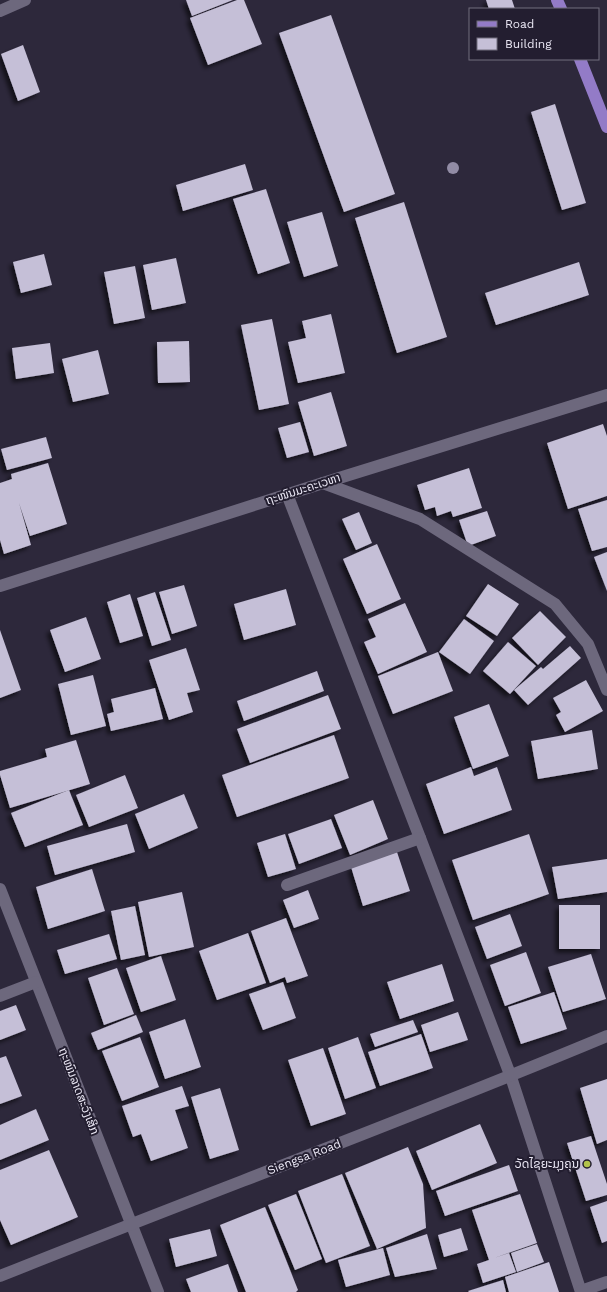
<svg xmlns="http://www.w3.org/2000/svg" width="607" height="1292" font-family="'Work Sans','Noto Sans Lao',sans-serif">
<style>
.building{fill:#c5bfd7;filter:url(#shadow)}
.lines{fill:none;stroke-linecap:round;stroke-linejoin:round}
.minor{stroke:#6d687d;stroke-width:12}
.major{stroke:#937bc7;stroke-width:12}
.tree{fill:#928ca5}
.poi-dot{fill:#b2c34c;stroke:#231e30;stroke-width:1.5}
.labels{text-anchor:middle;dominant-baseline:central;stroke-width:4;stroke-linejoin:round;paint-order:stroke}
.street-label{font-size:12px;fill:#eae7f4;stroke:#231e30}
.poi-label{font-size:12px;fill:#eae7f4;stroke:#231e30;text-anchor:end}
</style>
<defs>
<filter id="shadow"><feDropShadow dx="-3.5" dy="3.5" stdDeviation="2" flood-color="#0009"/></filter>
</defs>
<rect width="100%" height="100%" fill="#2d283b"/>
<!-- building -->
<g class="building">
<path d="M186,0H233L192,16Z"/>
<path d="M237,0H244L262,44L208,65L190,18Z"/>
<path d="M486,0H512L515,9H489Z"/>
<path d="M331,15L395,194L344,212L279,33Z"/>
<path d="M23,45L40,92L18,101L1,54Z"/>
<path d="M555,104L586,203L562,210L531,112Z"/>
<path d="M245,164L253,190L183,211L176,185Z"/>
<path d="M266,189L290,263L258,274L233,199Z"/>
<path d="M404,202L447,337L397,353L355,218Z"/>
<path d="M322,212L338,266L304,277L287,222Z"/>
<path d="M44,254L52,285L21,293L13,262Z"/>
<path d="M176,258L186,303L152,310L143,265Z"/>
<path d="M579,262L589,295L496,325L485,293Z"/>
<path d="M135,266L145,318L114,324L104,272Z"/>
<path d="M331,314L345,373L298,383L288,342L306,338L302,321Z"/>
<path d="M272,319L289,404L259,410L241,325Z"/>
<path d="M189,341L190,382L158,383L157,342Z"/>
<path d="M50,343L54,373L16,379L12,348Z"/>
<path d="M98,350L109,394L73,402L62,359Z"/>
<path d="M331,392L347,446L314,456L298,402Z"/>
<path d="M300,422L309,452L287,458L278,428Z"/>
<path d="M603,424L607,436V496L568,509L547,443Z"/>
<path d="M46,437L52,458L7,470L1,449Z"/>
<path d="M48,463L67,524L30,536L19,503L31,545L4,554L0,540V483L12,479L11,474Z"/>
<path d="M469,468L482,508L453,517L451,511L437,516L435,507L425,510L417,485Z"/>
<path d="M607,500V547L592,551L578,509Z"/>
<path d="M487,511L496,536L468,546L459,520Z"/>
<path d="M359,512L372,543L356,550L342,519Z"/>
<path d="M377,544L401,599L367,614L343,559Z"/>
<path d="M607,552V591L594,557Z"/>
<path d="M488,584L519,604L497,636L466,616Z"/>
<path d="M184,585L197,626L172,634L159,592Z"/>
<path d="M286,589L296,625L244,640L234,604Z"/>
<path d="M155,592L171,640L152,646L137,598Z"/>
<path d="M130,594L143,636L120,643L107,602Z"/>
<path d="M405,603L427,652L378,674L364,642L376,637L368,619Z"/>
<path d="M540,611L566,637L538,665L512,638Z"/>
<path d="M86,617L101,659L65,672L50,630Z"/>
<path d="M464,619L494,641L470,674L439,652Z"/>
<path d="M0,630L21,690L0,698Z"/>
<path d="M508,642L536,666L510,694L483,671Z"/>
<path d="M570,646L581,658L528,705L514,690L541,667L543,669Z"/>
<path d="M186,648L200,690L187,693L193,712L169,720L149,660Z"/>
<path d="M438,652L453,691L393,714L378,676Z"/>
<path d="M317,671L324,691L244,721L237,701Z"/>
<path d="M93,675L106,726L71,735L58,684Z"/>
<path d="M586,680L603,711L565,732L556,715L561,712L553,698Z"/>
<path d="M155,688L163,719L111,731L107,714L114,712L111,699Z"/>
<path d="M328,695L341,729L250,763L237,729Z"/>
<path d="M489,704L509,756L473,769L454,717Z"/>
<path d="M592,730L598,769L538,779L531,741Z"/>
<path d="M334,735L349,778L237,817L222,775Z"/>
<path d="M76,740L90,784L10,808L0,775V771L47,757L45,749Z"/>
<path d="M471,767L474,776L497,767L512,810L444,834L426,784Z"/>
<path d="M125,775L138,808L89,827L76,795Z"/>
<path d="M69,790L83,825L25,847L11,813Z"/>
<path d="M184,794L198,828L149,849L135,814Z"/>
<path d="M373,800L388,839L350,855L334,815Z"/>
<path d="M331,819L342,848L299,864L288,834Z"/>
<path d="M127,824L135,852L55,875L47,846Z"/>
<path d="M285,834L296,869L268,877L257,843Z"/>
<path d="M529,834L549,894L473,920L452,860Z"/>
<path d="M397,852L410,891L363,906L351,867Z"/>
<path d="M607,859V892L558,899L552,867Z"/>
<path d="M92,869L105,911L48,929L36,887Z"/>
<path d="M308,890L319,919L294,928L283,900Z"/>
<path d="M182,892L194,947L149,957L138,902Z"/>
<rect x="559" y="905" width="41" height="44"/>
<path d="M135,906L145,955L121,960L111,911Z"/>
<path d="M510,914L522,946L487,959L475,927Z"/>
<path d="M286,918L308,976L287,983L285,977L270,983L251,931Z"/>
<path d="M248,933L266,983L217,1000L199,951Z"/>
<path d="M109,934L117,959L65,974L57,950Z"/>
<path d="M526,952L541,993L505,1006L490,965Z"/>
<path d="M591,954L606,999L563,1012L548,967Z"/>
<path d="M161,956L176,1000L141,1012L126,968Z"/>
<path d="M442,964L454,1001L400,1019L387,982Z"/>
<path d="M117,968L134,1014L104,1025L88,978Z"/>
<path d="M283,982L296,1018L263,1030L249,994Z"/>
<path d="M554,992L567,1029L521,1044L508,1007Z"/>
<path d="M16,1005L26,1030L0,1040V1011Z"/>
<path d="M458,1012L468,1040L430,1052L421,1025Z"/>
<path d="M136,1015L143,1032L98,1050L91,1033Z"/>
<path d="M185,1019L201,1067L165,1079L149,1032Z"/>
<path d="M413,1020L418,1032L375,1047L370,1034Z"/>
<path d="M421,1034L433,1068L380,1086L368,1052Z"/>
<path d="M140,1037L159,1087L122,1101L102,1051Z"/>
<path d="M358,1037L376,1088L345,1099L328,1048Z"/>
<path d="M323,1048L346,1114L311,1126L288,1060Z"/>
<path d="M6,1056L22,1096L0,1104V1058Z"/>
<path d="M607,1079V1140L597,1144L580,1088Z"/>
<path d="M182,1086L189,1106L175,1110L188,1148L151,1161L141,1134L133,1137L122,1106Z"/>
<path d="M220,1088L239,1150L210,1159L191,1097Z"/>
<path d="M36,1109L49,1140L0,1160V1125Z"/>
<path d="M480,1124L497,1163L432,1190L416,1151Z"/>
<path d="M591,1136L607,1184V1195L586,1201L567,1143Z"/>
<path d="M408,1147L423,1184L426,1228L377,1249L345,1173Z"/>
<path d="M49,1150L78,1217L11,1245L0,1220V1170Z"/>
<path d="M509,1165L518,1191L445,1216L436,1191Z"/>
<path d="M342,1174L370,1246L326,1263L298,1191Z"/>
<path d="M296,1194L322,1259L295,1270L268,1205Z"/>
<path d="M520,1194L537,1243L494,1258L509,1253L516,1272L483,1283L477,1264L489,1260L472,1210Z"/>
<path d="M607,1201V1241L602,1243L590,1207Z"/>
<path d="M265,1207L298,1290L296,1292H246L220,1225Z"/>
<path d="M461,1228L468,1250L444,1257L438,1235Z"/>
<path d="M210,1229L217,1256L176,1267L169,1239Z"/>
<path d="M427,1234L437,1269L395,1277L386,1248Z"/>
<path d="M537,1244L544,1262L517,1272L511,1253Z"/>
<path d="M383,1248L390,1275L346,1287L338,1260Z"/>
<path d="M549,1262L559,1292H509L505,1277Z"/>
<path d="M228,1264L238,1292H191L186,1279Z"/>
<path d="M503,1280L506,1292H469L468,1291Z"/>
</g>
<g class="lines">
<!-- minor -->
<g class="minor">
<path d="M0,11L25,0"/>
<path d="M323,483L420,519L555,604L588,644L607,690"/>
<path d="M287,494L420,838L511,1077L581,1292"/>
<path d="M0,586L323,483L607,395"/>
<path d="M287,885L420,838"/>
<path d="M0,889L158,1292"/>
<path d="M0,996L36,982"/>
<path d="M0,1276C202,1195 406,1120 607,1036"/>
<path d="M581,1291L607,1282"/>
</g>
<!-- major -->
<g class="major">
<path d="M557,0L561,9"/>
<path d="M580,59L607,127"/>
</g>
</g>
<!-- trees -->
<circle class="tree" cx="453" cy="168" r="6"/>
<!-- markers -->
<circle class="poi-dot" cx="587" cy="1164" r="4"/>
<g class="labels">
<!-- street labels -->
<g class="street-label">
<text transform="translate(303 489) rotate(-18)">ຖະໜົນມະຄະເວຫາ</text>
<text transform="translate(79 1091) rotate(69)">ຖະໜົນລາດສະວົງເສິກ</text>
<text transform="translate(304 1157) rotate(-21)">Siengsa Road</text>
</g>
<!-- poi labels -->
<g class="poi-label">
<text x="579" y="1164">ວັດໄຊຍະມຸງຄຸນ</text>
</g>
</g>
<!-- legend -->
<rect x="469" y="8" width="130" height="52" fill="#231e30" stroke="#736e7e"/>
<rect x="477" y="21" width="20" height="6" fill="#937bc7" stroke="#736e7e"/>
<text x="505" y="28" font-size="12" fill="#eae7f4">Road</text>
<rect x="477" y="38" width="20" height="12" fill="#c5bfd7" stroke="#736e7e"/>
<text x="505" y="48" font-size="12" fill="#eae7f4">Building</text>
</svg>
